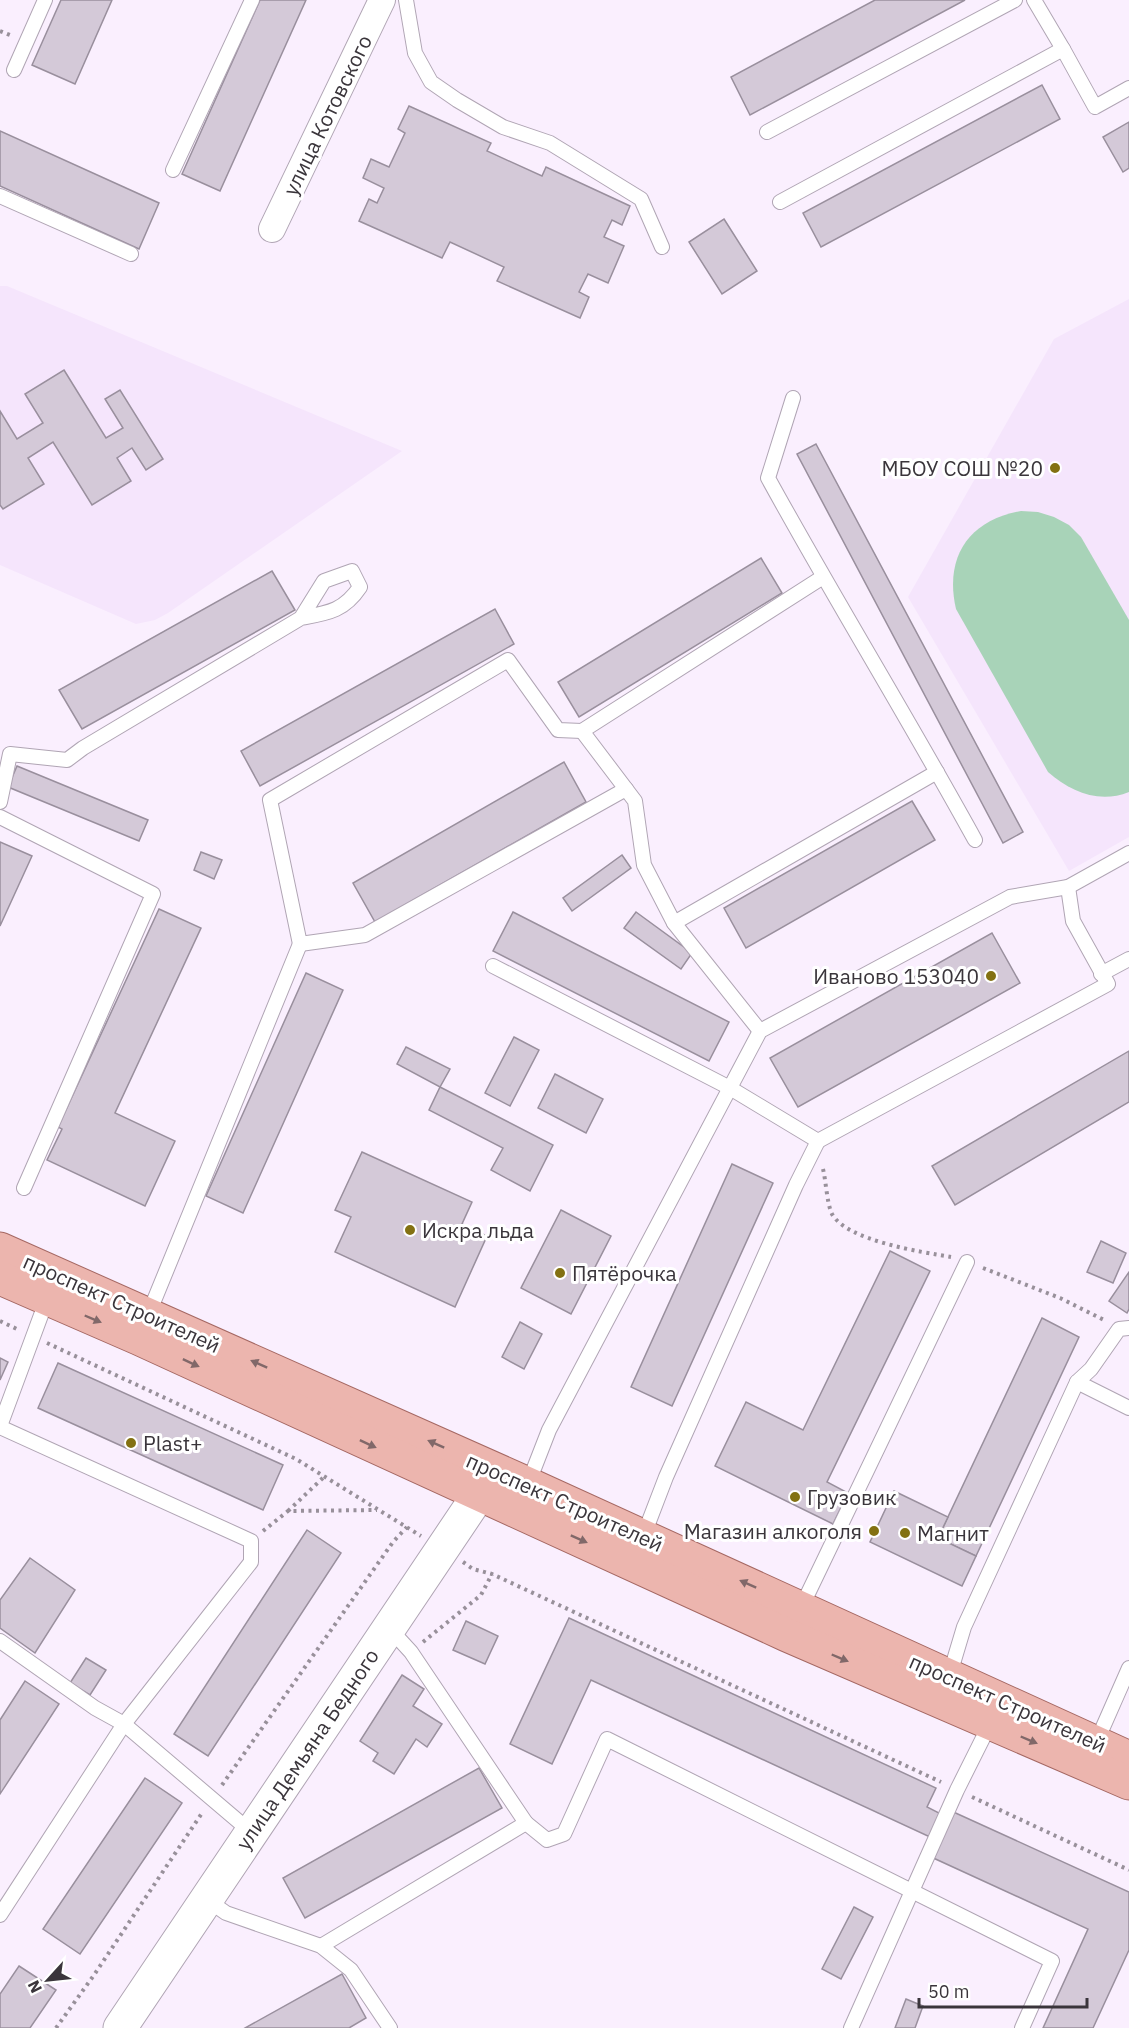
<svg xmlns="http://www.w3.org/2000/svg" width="1129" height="2028" font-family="'IBM Plex Sans',sans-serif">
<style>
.built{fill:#f5e5fc}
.green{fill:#a8d3b8}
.building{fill:#d4c9d8;stroke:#998f9d;stroke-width:1.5}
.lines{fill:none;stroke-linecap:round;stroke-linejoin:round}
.service-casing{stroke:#b0a5b4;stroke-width:16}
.minor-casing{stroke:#b0a5b4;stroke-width:28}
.tertiary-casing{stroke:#b0a5b4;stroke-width:35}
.primary-casing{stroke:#a56863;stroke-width:35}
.path{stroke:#98909a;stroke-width:4;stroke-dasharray:3 4.5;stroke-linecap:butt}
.service{stroke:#fff;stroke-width:14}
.minor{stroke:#fff;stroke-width:26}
.tertiary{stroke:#fff;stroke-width:33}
.primary{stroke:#ecb5ae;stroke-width:33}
.oneway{fill:#816869}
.poi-dot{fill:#837112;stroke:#fff;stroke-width:2}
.labels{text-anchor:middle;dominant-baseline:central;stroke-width:6;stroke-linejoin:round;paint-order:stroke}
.street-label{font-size:21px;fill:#3a353b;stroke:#fff}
.poi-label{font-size:21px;fill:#3a353b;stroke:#fff;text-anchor:start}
</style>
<rect width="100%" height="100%" fill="#faeffe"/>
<!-- built -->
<g class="built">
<path d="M0,286H7L402,451L168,613L155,620L136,624L0,565Z"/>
<path d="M1129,299V837L1069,871L908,597L1054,339Z"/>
</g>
<!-- green -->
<path class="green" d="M1021,511L1038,512L1054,517L1069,525L1081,537L1129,620V792C1099,804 1071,792 1048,772L956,609C944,557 969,520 1021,511Z"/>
<!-- building -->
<g class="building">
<path d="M61,0H112L75,84L32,65Z"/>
<path d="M260,0H306L220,191L182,174Z"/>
<path d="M875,0H965L750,115L731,77Z"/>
<path d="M1042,85L1060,119L821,247L803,213Z"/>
<path d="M409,106L491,143L487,151L542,176L546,167L630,206L622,225L612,220L604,237L624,246L608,283L588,274L579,292L589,297L580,318L497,281L504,267L450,242L442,258L359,221L369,199L377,203L384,188L363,178L371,159L389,167L405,133L398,129Z"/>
<path d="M1129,122V168L1123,172L1103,137Z"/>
<path d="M0,131L159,203L139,249L0,186Z"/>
<path d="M724,219L757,271L722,294L689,242Z"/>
<path d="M64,370L106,438L123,428L105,399L120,390L163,459L146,470L132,448L117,458L131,481L92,505L53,442L28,458L44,484L3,509L0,505V411L17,439L43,423L25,394Z"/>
<path d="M816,444L1023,832L1003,843L797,454Z"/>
<path d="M761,558L782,593L579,717L558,682Z"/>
<path d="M272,571L295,610L82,729L59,690Z"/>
<path d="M495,609L514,644L260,786L241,751Z"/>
<path d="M564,762L586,802L375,922L353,883Z"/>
<path d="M17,766L148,820L139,841L8,787Z"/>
<path d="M912,801L935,840L746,948L724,908Z"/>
<path d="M0,842L32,856L0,926Z"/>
<path d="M201,852L222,860L214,879L194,870Z"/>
<path d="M622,855L631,868L572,911L563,898Z"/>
<path d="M159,909L201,928L115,1113L175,1141L145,1206L47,1160L62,1129L58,1127Z"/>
<path d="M513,912L729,1022L709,1061L493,951Z"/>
<path d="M636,912L692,953L681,969L624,928Z"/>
<path d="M992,933L1020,983L798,1107L770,1058Z"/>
<path d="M306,973L343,990L243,1213L206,1196Z"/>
<path d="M514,1037L539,1050L510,1106L485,1093Z"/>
<path d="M406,1047L450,1069L440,1087L397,1064Z"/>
<path d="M1129,1051V1102L955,1205L932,1166Z"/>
<path d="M555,1074L603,1099L586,1133L538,1108Z"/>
<path d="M440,1087L553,1145L530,1191L491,1170L503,1148L429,1110Z"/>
<path d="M362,1152L472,1202L462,1224L487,1236L455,1307L335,1252L351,1217L335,1210Z"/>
<path d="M732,1164L773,1183L672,1406L631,1387Z"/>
<path d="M561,1210L611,1236L571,1314L521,1288Z"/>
<path d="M1101,1241L1126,1253L1113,1283L1087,1272Z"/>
<path d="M890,1251L930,1271L827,1482L848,1493L833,1524L715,1466L746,1402L803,1430Z"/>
<path d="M1129,1272V1309L1127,1313L1109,1301Z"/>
<path d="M1042,1318L1079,1337L976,1556L938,1538Z"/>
<path d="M520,1322L542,1334L524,1369L502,1357Z"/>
<path d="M0,1358L8,1362L0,1380Z"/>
<path d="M58,1363L283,1465L263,1510L38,1408Z"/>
<path d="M894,1491L948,1517L938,1538L976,1556L962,1586L870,1542Z"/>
<path d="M307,1530L341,1553L208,1756L174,1734Z"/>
<path d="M30,1558L75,1590L35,1653L0,1628V1600Z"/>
<path d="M569,1618L936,1788L927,1807L941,1814L930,1837L591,1680L552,1764L510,1744Z"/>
<path d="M466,1621L498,1636L485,1664L453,1650Z"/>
<path d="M86,1658L106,1670L90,1695L70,1683Z"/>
<path d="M402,1675L424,1689L413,1706L442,1724L427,1747L416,1739L394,1774L373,1761L378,1753L360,1741Z"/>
<path d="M25,1681L59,1704L0,1794V1720Z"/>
<path d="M479,1768L502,1808L305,1918L283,1878Z"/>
<path d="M145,1778L182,1803L80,1954L43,1929Z"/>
<path d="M949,1810L1129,1892V1950L1093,2028H1043L1088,1929L929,1856Z"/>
<path d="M854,1907L873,1917L841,1979L822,1969Z"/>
<path d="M19,1966L56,1990L30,2028H0V1994Z"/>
<path d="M342,1974L366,2018L349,2028H245Z"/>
<path d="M906,1999L923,2006L915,2028H895Z"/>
</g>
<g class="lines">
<!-- service casing -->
<g class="service-casing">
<g id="service">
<path d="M406,0L415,53L431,82L457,100L503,127L550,143L641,199L662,247"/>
<path d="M1034,0L1063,49"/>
<path d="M14,70L45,0"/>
<path d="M767,132L1015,0"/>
<path d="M173,170L252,0"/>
<path d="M0,196L131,254"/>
<path d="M780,202L1063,49L1095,107L1129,88"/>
<path d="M793,398L768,478C835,600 908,718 975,840"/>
<path d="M823,577L582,731L635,801L644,865L674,923L937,772"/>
<path d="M582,731L558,730L508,660L270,800L300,944L365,935L626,789"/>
<path d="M0,802L10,754L67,760L83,748L301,618C328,613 344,611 360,587L352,571L324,581L301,618"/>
<path d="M0,817L153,894L24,1188"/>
<path d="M674,923L760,1031"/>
<path d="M493,966L730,1088L818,1141L1108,984L1073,921L1068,887"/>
<path d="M1101,974L1129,959"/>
<path d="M149,1313L300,944"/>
<path d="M1077,1382L1129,1408"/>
<path d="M0,1426L47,1299"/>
<path d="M0,1427L251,1541V1562L124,1724L0,1915"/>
<path d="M528,1484L549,1430L760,1031L1010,897L1068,887L1129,853"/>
<path d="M643,1537L666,1477L796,1185L818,1141"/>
<path d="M801,1608L967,1262"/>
<path d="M0,1641L95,1708L124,1724L251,1832"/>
<path d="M949,1677L964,1627L1077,1382L1091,1369L1119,1329L1129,1328"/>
<path d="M1096,1743L1129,1668"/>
<path d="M526,1823L547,1840L564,1834L607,1739L1052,1961L1022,2028"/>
<path d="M206,1899L226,1913L321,1946L351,1970L390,2028"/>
<path d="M321,1946L526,1823L411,1652L389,1628"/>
<path d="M851,2028L957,1790L990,1724"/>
</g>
</g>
<!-- minor casing -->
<g class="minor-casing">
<path id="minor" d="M272,229L382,0"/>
</g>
<!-- tertiary casing -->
<g class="tertiary-casing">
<path id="tertiary" d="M120,2028L494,1472"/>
</g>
<!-- primary casing -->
<g class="primary-casing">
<g id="primary">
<path d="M0,1249L528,1484L1129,1758"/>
<path d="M0,1278L138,1338L787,1635L1129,1783"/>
</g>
</g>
<!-- path -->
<g class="path">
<path d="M0,31L10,35"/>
<path d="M823,1169C826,1181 827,1204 832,1214C847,1241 922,1252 951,1257"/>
<path d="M983,1268L1060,1298L1106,1321"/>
<path d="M0,1321L19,1330"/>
<path d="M47,1343L296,1459L421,1536"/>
<path d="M288,1511L325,1476"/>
<path d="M263,1531L288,1511L377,1510"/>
<path d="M463,1562L473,1569L492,1574L941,1782"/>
<path d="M423,1642L481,1595L492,1574"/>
<path d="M222,1785L393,1542L407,1527"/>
<path d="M972,1797L1129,1870"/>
<path d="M56,2028L94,1975L202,1813"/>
</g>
<!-- service -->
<use href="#service" class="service"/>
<!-- minor -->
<use href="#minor" class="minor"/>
<!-- tertiary -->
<use href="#tertiary" class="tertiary"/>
<!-- primary -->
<use href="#primary" class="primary"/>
</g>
<!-- one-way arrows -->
<defs><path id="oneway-solid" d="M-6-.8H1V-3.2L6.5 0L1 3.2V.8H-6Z" transform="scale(1.5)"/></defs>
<g class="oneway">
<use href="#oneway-solid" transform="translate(93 1319) rotate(23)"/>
<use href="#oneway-solid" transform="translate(191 1363) rotate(25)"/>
<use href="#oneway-solid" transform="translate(259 1364) rotate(-156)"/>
<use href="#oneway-solid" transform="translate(368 1444) rotate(25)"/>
<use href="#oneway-solid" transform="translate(436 1444) rotate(-156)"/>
<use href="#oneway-solid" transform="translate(579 1539) rotate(24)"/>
<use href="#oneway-solid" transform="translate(748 1584) rotate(-156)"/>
<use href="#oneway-solid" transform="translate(840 1658) rotate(23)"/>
<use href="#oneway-solid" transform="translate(1029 1740) rotate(23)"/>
</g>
<!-- markers -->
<g class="poi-dot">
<circle cx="1055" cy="468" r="6"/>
<circle cx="991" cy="976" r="6"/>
<circle cx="410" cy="1230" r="6"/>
<circle cx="560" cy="1273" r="6"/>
<circle cx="131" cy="1443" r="6"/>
<circle cx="795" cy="1497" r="6"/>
<circle cx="874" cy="1531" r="6"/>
<circle cx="905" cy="1533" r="6"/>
</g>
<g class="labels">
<!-- street labels -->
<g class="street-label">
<text transform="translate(327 115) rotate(-64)">улица Котовского</text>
<text transform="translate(122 1303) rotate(24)">проспект Строителей</text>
<text transform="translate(565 1502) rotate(24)">проспект Строителей</text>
<text transform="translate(1008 1703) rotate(24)">проспект Строителей</text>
<text transform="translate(307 1749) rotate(-56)">улица Демьяна Бедного</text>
</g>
<!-- poi labels -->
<g class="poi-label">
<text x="1043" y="468" text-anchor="end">МБОУ СОШ №20</text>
<text x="979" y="976" text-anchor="end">Иваново 153040</text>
<text x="422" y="1230">Искра льда</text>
<text x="572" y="1273">Пятёрочка</text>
<text x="143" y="1443">Plast+</text>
<text x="807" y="1497">Грузовик</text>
<text x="862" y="1531" text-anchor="end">Магазин алкоголя</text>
<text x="917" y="1533">Магнит</text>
</g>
</g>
<!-- north arrow -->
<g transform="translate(48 1980) rotate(243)" stroke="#ffffff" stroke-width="4.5" paint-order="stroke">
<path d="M0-4.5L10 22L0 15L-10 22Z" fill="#3a353b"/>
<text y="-9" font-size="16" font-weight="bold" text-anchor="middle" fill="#3a353b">N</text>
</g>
<!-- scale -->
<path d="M919 1998v9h168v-9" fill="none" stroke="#3a353b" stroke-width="3"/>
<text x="928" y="1998" font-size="18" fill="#3a353b" stroke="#ffffff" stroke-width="4.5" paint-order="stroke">50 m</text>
</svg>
